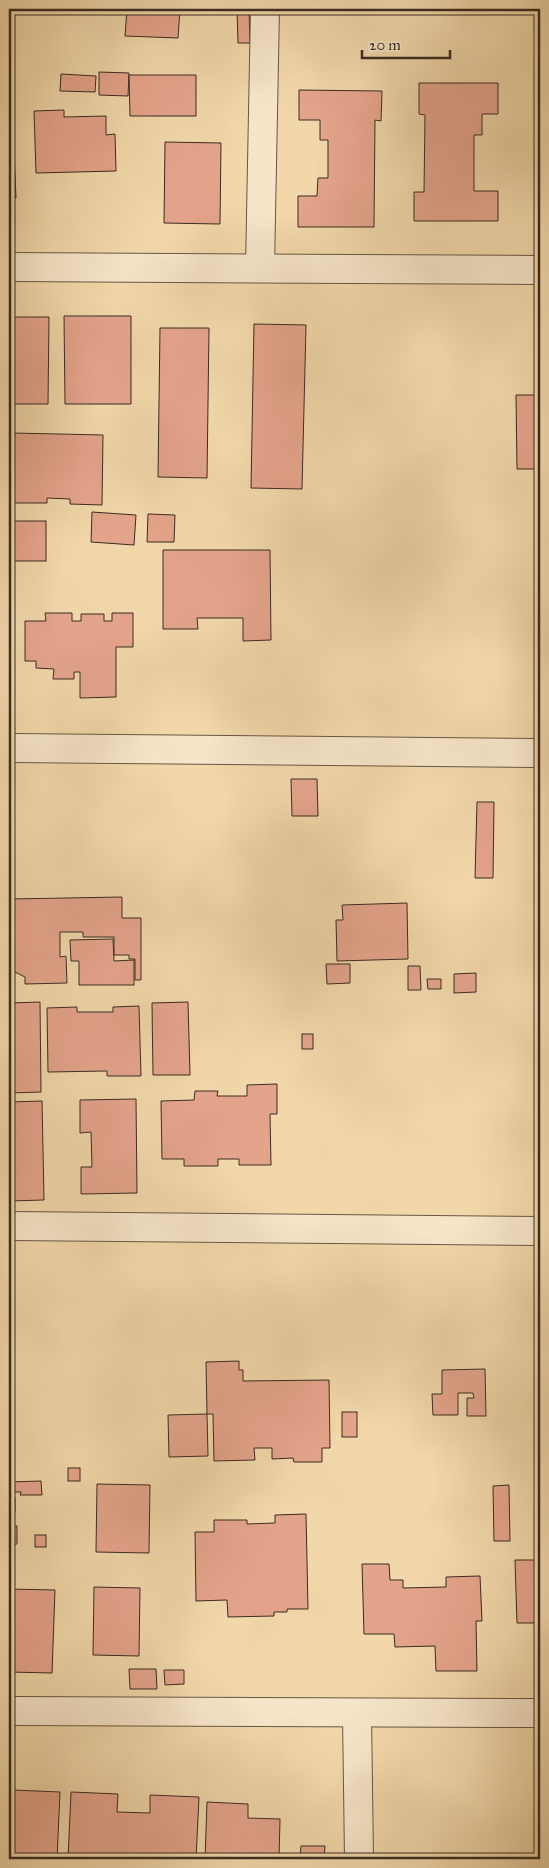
<svg xmlns="http://www.w3.org/2000/svg" width="549" height="1868" font-family="'IM FELL Great Primer',serif">
<style>
.building{fill:#e4a48c;stroke:#3a2c21}
.lines{fill:none;stroke-linecap:round;stroke-linejoin:round}
.street-casing{stroke:#685743;stroke-width:30}
.street{stroke:#f6e5c8;stroke-width:28}
</style>
<rect width="100%" height="100%" fill="#f1d7aa"/>
<filter id="stains"><feTurbulence type="fractalNoise" baseFrequency=".004" numOctaves="4"/><feColorMatrix values="0 0 0 0 .2 0 0 0 0 .09 0 0 0 0 .02 0 0 0 .5 -.17"/></filter>
<radialGradient id="worn" r=".72"><stop offset=".6" stop-color="#630" stop-opacity="0"/><stop offset="1" stop-color="#630" stop-opacity=".3"/></radialGradient>
<!-- building -->
<g class="building">
<path d="M127,9H180L178,38L125,36Z"/>
<path d="M237,9H249L250,43H238Z"/>
<path d="M99,72L129,73L128,96L99,95Z"/>
<path d="M61,74L96,76L95,92L60,91Z"/>
<path d="M129,75H196V116H130Z"/>
<path d="M419,83H498V114H482V135H474V191H498V221H414V192H424L425,115L419,114Z"/>
<path d="M299,90L382,91L381,121L375,120L374,227H298V196H317L318,178H328V140H320V120H299Z"/>
<path d="M64,110V117L106,116V135L115,134L116,171L36,173L34,111Z"/>
<path d="M165,142L221,143L220,224L164,223Z"/>
<path d="M9,151H14L16,198H9Z"/>
<path d="M64,316H131V404H65Z"/>
<path d="M9,317H49L48,404H9Z"/>
<path d="M254,324L306,325L302,489L251,488Z"/>
<path d="M160,328H209L207,478L158,477Z"/>
<path d="M516,395H540V469H517Z"/>
<path d="M13,433L103,435L102,505L70,504V499L47,498V503H12Z"/>
<path d="M92,512L136,515L134,545L91,542Z"/>
<path d="M148,514L175,515L174,542H147Z"/>
<rect x="9" y="521" width="37" height="40"/>
<path d="M163,550H270L271,640L243,641V618H197L198,629H163Z"/>
<path d="M45,613H72V621H81V614H104V621H112V613H133V647H116V697L80,698V672H74V679H53L54,669L36,668V661H25V621H46Z"/>
<path d="M291,779H317L318,816H292Z"/>
<path d="M477,802H494L493,878H475Z"/>
<path d="M122,897V918H141V980H135V959H129V955H114V937H83V932H60V957L66,956L67,983L25,984V977L9,969V899Z"/>
<path d="M407,903L408,959L337,961L336,920H343L342,905Z"/>
<path d="M113,939L114,961L134,960V985H79V961H71L70,940Z"/>
<path d="M326,964H350V983L327,984Z"/>
<path d="M408,966H420L421,990H408Z"/>
<path d="M476,973V992L454,993V974Z"/>
<path d="M427,979H441V989H428Z"/>
<path d="M40,1002L41,1092L9,1093V1003Z"/>
<path d="M188,1002L190,1075H153L152,1003Z"/>
<path d="M139,1006L141,1076H107V1071L48,1072L47,1008L77,1007V1012H113V1007Z"/>
<rect x="302" y="1034" width="11" height="15"/>
<path d="M277,1084V1114H270L271,1165H239V1159H218V1166H184V1159H162L161,1101L194,1100L195,1091H218L217,1096H247V1085Z"/>
<path d="M136,1099L137,1193L81,1194V1167H92L91,1132L80,1133V1100Z"/>
<path d="M42,1101L44,1200L9,1201V1102Z"/>
<path d="M239,1361V1370H243V1381L329,1380L330,1448H322V1462H294L293,1458L272,1459V1448H254L255,1460L214,1461L213,1414H207L206,1362Z"/>
<path d="M485,1369L486,1416H467V1398H474L473,1393H458V1415H433L432,1394H442V1370Z"/>
<rect x="342" y="1412" width="15" height="25"/>
<path d="M207,1414L208,1456L169,1457L168,1415Z"/>
<rect x="68" y="1468" width="12" height="13"/>
<path d="M41,1481L42,1495H20L21,1492H9V1482Z"/>
<path d="M97,1484L150,1485L149,1553L96,1552Z"/>
<path d="M509,1485L510,1541H494L493,1486Z"/>
<rect x="9" y="1498" width="6" height="14"/>
<path d="M306,1514L308,1609H287V1612H274V1616L228,1617L227,1600L196,1601L195,1532H214V1520H247V1524L275,1523V1515Z"/>
<path d="M9,1526H17V1544L9,1545Z"/>
<rect x="35" y="1535" width="11" height="12"/>
<path d="M515,1560H540V1623H517Z"/>
<path d="M362,1564H389L390,1580H403V1588L446,1587V1577L480,1576L482,1621H476L477,1671H436L435,1646L395,1647L394,1634H364Z"/>
<path d="M94,1587L140,1588L139,1656L93,1655Z"/>
<path d="M9,1589L55,1590L52,1673L9,1672Z"/>
<path d="M129,1669H156L157,1689H130Z"/>
<path d="M164,1670H184V1684L165,1685Z"/>
<path d="M13,1790L60,1792L57,1859H9V1807H13Z"/>
<path d="M71,1792L118,1794L117,1812L150,1813V1795L199,1797L196,1859H68Z"/>
<path d="M207,1802L248,1804V1818L280,1819L279,1858L252,1857V1859H205Z"/>
<path d="M301,1846H325L324,1859H300Z"/>
</g>
<g class="lines">
<!-- street casing -->
<g class="street-casing">
<g id="street">
<path d="M9,267L540,270"/>
<path d="M260,268L265,9"/>
<path d="M9,748L540,753"/>
<path d="M9,1226L540,1231"/>
<path d="M9,1711L540,1713"/>
<path d="M357,1713L359,1859"/>
</g>
</g>
<!-- street -->
<use href="#street" class="street"/>
</g>
<!-- margin -->
<rect width="549" height="1868" fill="none" stroke="#f1d7aa" stroke-width="30"/>
<rect x="10" y="10" width="529" height="1848" fill="none" stroke="#3a2c21" stroke-width="2.5"/>
<rect x="15" y="15" width="519" height="1838" fill="none" stroke="#3a2c21"/>
<!-- scale -->
<path d="M362 50v8h88v-8" fill="none" stroke="#3a2c21" stroke-width="2.5"/>
<text x="369" y="50" font-size="15" fill="#3a2c21" stroke="#f6e5c8" stroke-width="4" paint-order="stroke">20 m</text>
<rect width="100%" height="100%" filter="url(#stains)"/>
<rect width="100%" height="100%" fill="url(#worn)"/>
</svg>
